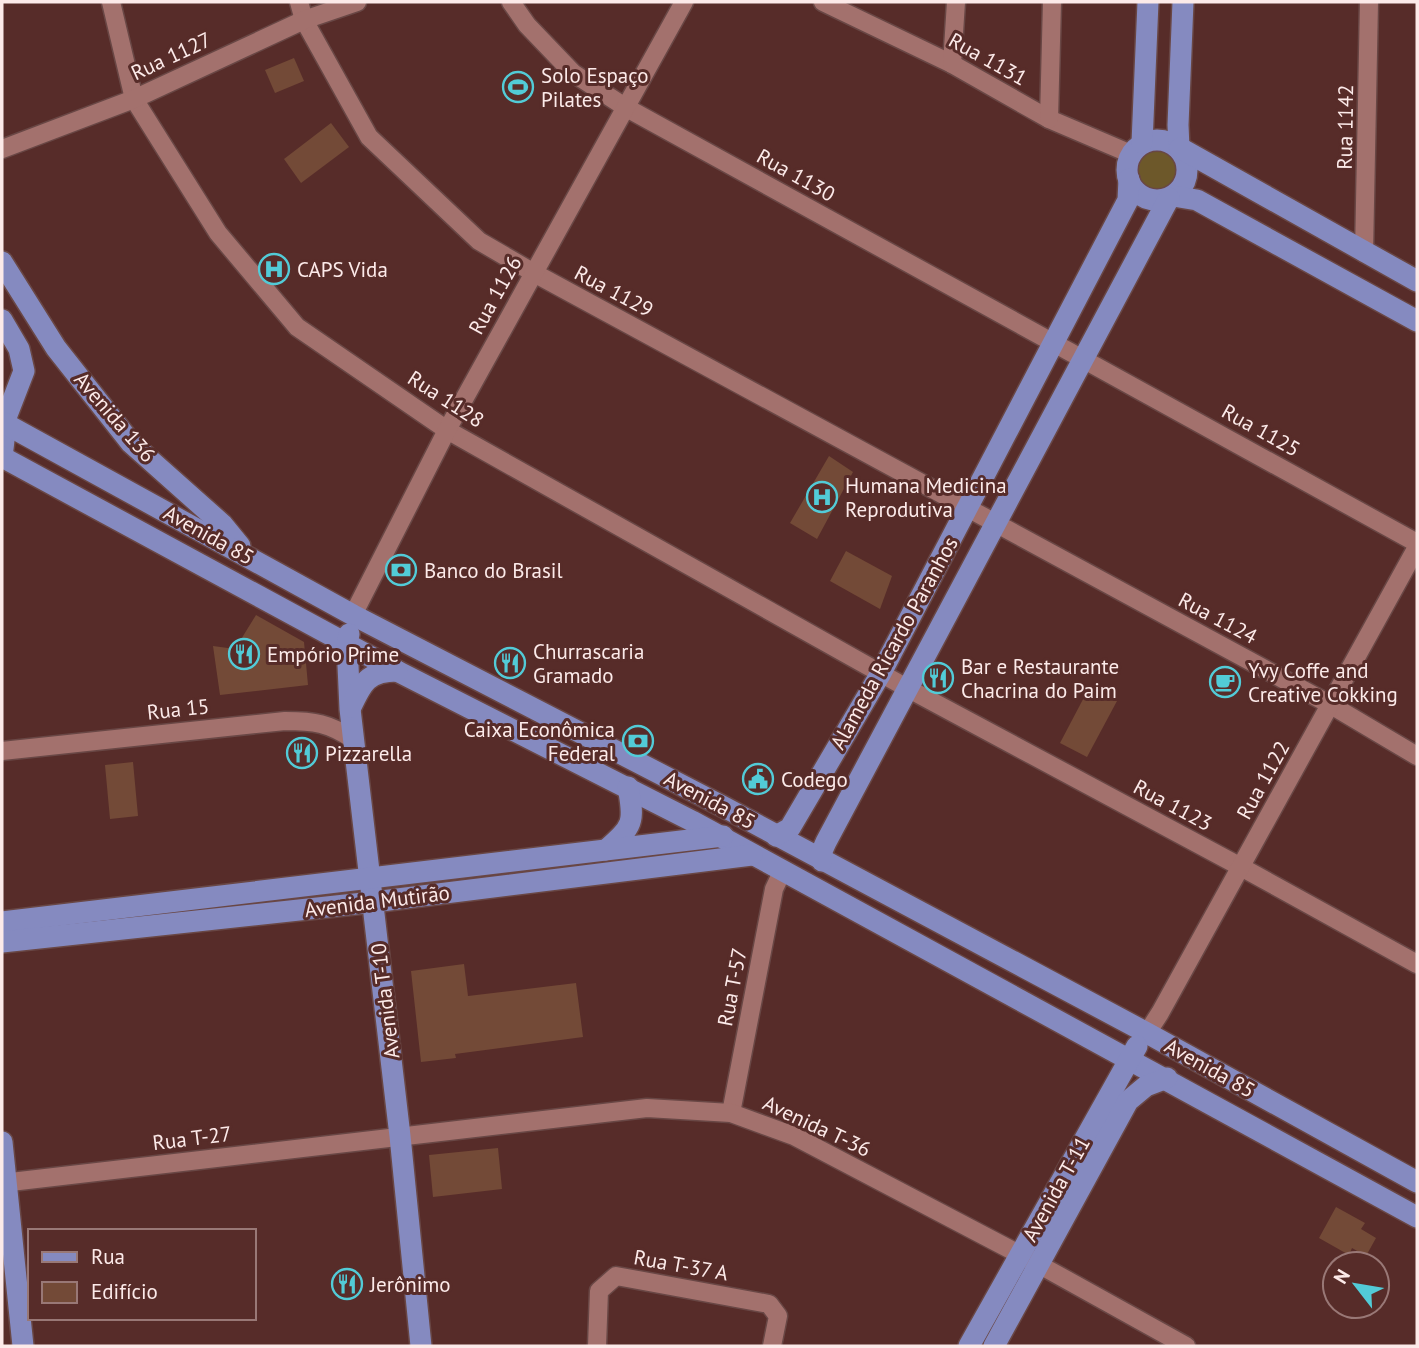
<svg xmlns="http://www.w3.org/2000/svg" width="1419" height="1348" font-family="'PT Sans',sans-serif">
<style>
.green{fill:#6d582a}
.building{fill:#734a37}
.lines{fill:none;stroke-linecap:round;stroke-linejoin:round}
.minor-casing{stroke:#694745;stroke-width:21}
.major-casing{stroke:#694745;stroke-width:24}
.minor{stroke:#a3716d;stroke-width:18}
.major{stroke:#858ac0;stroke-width:21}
.labels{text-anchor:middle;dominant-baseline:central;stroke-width:6;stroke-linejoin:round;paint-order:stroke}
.street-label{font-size:21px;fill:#fceae9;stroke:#572c29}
.poi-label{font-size:21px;fill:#fceae9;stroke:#572c29;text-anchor:start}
</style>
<rect width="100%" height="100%" fill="#572c29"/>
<!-- green -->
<circle class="green" cx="1156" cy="170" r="21"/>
<!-- building -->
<g class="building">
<path d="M294,58L304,81L275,93L265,70Z"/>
<path d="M331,123L349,147L301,183L284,159Z"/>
<path d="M829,456L853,472L817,539L790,523Z"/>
<path d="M846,551L892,576L880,609L830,581Z"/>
<path d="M256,615L304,642L308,685L220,695L213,646L235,649Z"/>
<path d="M1090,686L1117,701L1087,757L1060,743Z"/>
<path d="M133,762L138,816L110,819L105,765Z"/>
<path d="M464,964L468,996L576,983L583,1037L455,1054L456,1058L421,1062L411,971Z"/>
<path d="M498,1148L502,1189L433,1197L429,1155Z"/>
<path d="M1336,1207L1365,1223L1361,1229L1376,1238L1366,1256L1352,1248L1349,1255L1319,1238Z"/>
</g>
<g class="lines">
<!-- minor casing -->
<g class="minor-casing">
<g id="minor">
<path d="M111,2L134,99L218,233L297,327L447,430L907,688L1241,867L1417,964"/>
<path d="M299,2L304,20L369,137L479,241L534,273L1331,705L1417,756"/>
<path d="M511,2L527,25L573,73L625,107L1417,543"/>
<path d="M823,2L952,64L1049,119L1131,154"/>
<path d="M952,64L956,2"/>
<path d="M1049,119L1052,2"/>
<path d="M2,149L134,99L304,20L357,2"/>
<path d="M1364,253L1369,2"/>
<path d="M353,615L447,430L684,2"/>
<path d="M2,751L285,721C314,721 329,723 354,740"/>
<path d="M1147,1033L1160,1013L1417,547"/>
<path d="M731,1113L774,889L782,872"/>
<path d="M2,1183L647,1108L731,1113L794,1136L1038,1264L1186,1346"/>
<path d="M597,1346L599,1291L616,1276L769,1304L778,1316L772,1346"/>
</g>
</g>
<!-- major casing -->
<g class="major-casing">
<g id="major">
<circle cx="1157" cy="170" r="30"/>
<path d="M1142,143L1148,2"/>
<path d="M1179,148L1178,125L1183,2"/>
<path d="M1180,148L1417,281"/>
<path d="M1173,196L1197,200L1417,321"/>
<path d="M2,262L56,348L131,443L222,524L240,546"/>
<path d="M2,320L19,349L24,371L7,415L2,457"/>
<path d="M2,422L353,615L724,807L1147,1033L1417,1182"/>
<path d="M2,457L397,671L692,821L1417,1217"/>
<path d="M349,634L347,644L350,709L400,1136L421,1346"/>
<path d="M351,707C362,683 368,671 397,671"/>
<path d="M776,836L790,828L881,673L1128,200L1129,179"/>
<path d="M606,850C633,826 635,823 628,787"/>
<path d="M822,861V851L826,842L1169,198"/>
<path d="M2,922L723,836"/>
<path d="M2,942L373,902L752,855"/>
<path d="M2,1142L23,1346"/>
<path d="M969,1346L1137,1046"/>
<path d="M994,1346L1128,1101L1146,1086L1167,1078"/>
</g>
</g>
<!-- minor -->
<use href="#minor" class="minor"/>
<!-- major -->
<use href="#major" class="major"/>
</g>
<!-- icons -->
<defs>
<g id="stadium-ring" transform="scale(1.575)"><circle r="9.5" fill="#572c29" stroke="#52cbd7" stroke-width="1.5"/><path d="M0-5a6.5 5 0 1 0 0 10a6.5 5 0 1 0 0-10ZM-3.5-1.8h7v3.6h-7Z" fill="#52cbd7"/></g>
<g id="hospital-ring" transform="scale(1.575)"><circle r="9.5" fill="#572c29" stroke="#52cbd7" stroke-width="1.5"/><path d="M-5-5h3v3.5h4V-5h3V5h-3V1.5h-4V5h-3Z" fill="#52cbd7"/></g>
<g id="bank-ring" transform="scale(1.575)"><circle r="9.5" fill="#572c29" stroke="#52cbd7" stroke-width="1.5"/><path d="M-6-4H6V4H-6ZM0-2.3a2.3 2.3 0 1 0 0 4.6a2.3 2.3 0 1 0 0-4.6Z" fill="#52cbd7"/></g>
<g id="restaurant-ring" transform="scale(1.575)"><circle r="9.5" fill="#572c29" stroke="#52cbd7" stroke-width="1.5"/><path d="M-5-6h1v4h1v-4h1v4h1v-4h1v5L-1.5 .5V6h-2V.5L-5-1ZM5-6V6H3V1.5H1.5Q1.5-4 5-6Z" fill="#52cbd7"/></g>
<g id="cafe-ring" transform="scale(1.575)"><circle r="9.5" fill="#572c29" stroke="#52cbd7" stroke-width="1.5"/><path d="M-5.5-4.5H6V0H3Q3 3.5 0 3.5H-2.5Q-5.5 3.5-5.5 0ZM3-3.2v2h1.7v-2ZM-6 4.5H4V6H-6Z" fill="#52cbd7"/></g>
<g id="civic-ring" transform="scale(1.575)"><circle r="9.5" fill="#572c29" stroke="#52cbd7" stroke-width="1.5"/><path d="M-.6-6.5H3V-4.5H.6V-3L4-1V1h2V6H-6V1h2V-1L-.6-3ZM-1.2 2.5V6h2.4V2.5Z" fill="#52cbd7"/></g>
</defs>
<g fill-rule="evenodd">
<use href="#stadium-ring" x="518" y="87"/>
<use href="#hospital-ring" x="274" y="269"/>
<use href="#hospital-ring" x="822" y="497"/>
<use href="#bank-ring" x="401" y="570"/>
<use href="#restaurant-ring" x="244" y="654"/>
<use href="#restaurant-ring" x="510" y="663"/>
<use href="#restaurant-ring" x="938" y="678"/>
<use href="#cafe-ring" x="1225" y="682"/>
<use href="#bank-ring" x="638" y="741"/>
<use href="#restaurant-ring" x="302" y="753"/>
<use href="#civic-ring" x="758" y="779"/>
<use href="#restaurant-ring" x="347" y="1284"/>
</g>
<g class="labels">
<!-- street labels -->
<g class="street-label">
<text transform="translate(171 56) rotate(-25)">Rua 1127</text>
<text transform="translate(988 59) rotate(29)">Rua 1131</text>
<text transform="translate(1345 127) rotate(-89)">Rua 1142</text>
<text transform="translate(796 175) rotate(29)">Rua 1130</text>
<text transform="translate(614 291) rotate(28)">Rua 1129</text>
<text transform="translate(495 295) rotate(-61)">Rua 1126</text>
<text transform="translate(446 399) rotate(33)">Rua 1128</text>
<text transform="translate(115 417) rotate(49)">Avenida 136</text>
<text transform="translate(1261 430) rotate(29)">Rua 1125</text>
<text transform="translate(209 535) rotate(29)">Avenida 85</text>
<text transform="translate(1218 618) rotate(28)">Rua 1124</text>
<text transform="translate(894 643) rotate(-61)">Alameda Ricardo Paranhos</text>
<text transform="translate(178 709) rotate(-6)">Rua 15</text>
<text transform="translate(1263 780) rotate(-61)">Rua 1122</text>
<text transform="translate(710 800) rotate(28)">Avenida 85</text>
<text transform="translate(1173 805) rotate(28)">Rua 1123</text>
<text transform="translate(377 901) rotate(-7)">Avenida Mutirão</text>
<text transform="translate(732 987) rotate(-79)">Rua T-57</text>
<text transform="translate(385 1001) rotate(-97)">Avenida T-10</text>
<text transform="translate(1210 1068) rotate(29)">Avenida 85</text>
<text transform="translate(817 1126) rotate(25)">Avenida T-36</text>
<text transform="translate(192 1138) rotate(-7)">Rua T-27</text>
<text transform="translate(1056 1189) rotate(-61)">Avenida T-11</text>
<text transform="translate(681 1265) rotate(10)">Rua T-37 A</text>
</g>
<!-- poi labels -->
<g class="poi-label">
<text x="541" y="75">Solo Espaço<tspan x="541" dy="24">Pilates</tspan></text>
<text x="297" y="269">CAPS Vida</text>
<text x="845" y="485">Humana Medicina<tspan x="845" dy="24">Reprodutiva</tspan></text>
<text x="424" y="570">Banco do Brasil</text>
<text x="533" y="651">Churrascaria<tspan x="533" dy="24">Gramado</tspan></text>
<text x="267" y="654">Empório Prime</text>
<text x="961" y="666">Bar e Restaurante<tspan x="961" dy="24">Chacrina do Paim</tspan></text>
<text x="1248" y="670">Yvy Coffe and<tspan x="1248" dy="24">Creative Cokking</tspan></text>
<text x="615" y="729" text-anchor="end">Caixa Econômica<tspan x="615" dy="24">Federal</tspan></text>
<text x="325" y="753">Pizzarella</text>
<text x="781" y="779">Codego</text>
<text x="370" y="1284">Jerônimo</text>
</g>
</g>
<!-- border -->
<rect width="1419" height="1348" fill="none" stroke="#fceae9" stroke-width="7"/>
<!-- legend -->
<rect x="28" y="1229" width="228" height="91" fill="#572c29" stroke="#997876" stroke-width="2"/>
<rect x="42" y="1252" width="35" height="10" fill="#858ac0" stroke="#997876" stroke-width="2"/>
<text x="91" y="1264" font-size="21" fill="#fceae9">Rua</text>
<rect x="42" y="1282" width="35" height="21" fill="#734a37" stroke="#997876" stroke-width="2"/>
<text x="91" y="1299" font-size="21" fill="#fceae9">Edifício</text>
<!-- north arrow -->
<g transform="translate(1356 1285) rotate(301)"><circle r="33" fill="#572c29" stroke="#997876" stroke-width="2"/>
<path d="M0-5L12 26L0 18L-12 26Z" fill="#52cbd7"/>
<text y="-10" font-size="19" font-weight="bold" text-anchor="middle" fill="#fceae9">N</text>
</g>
</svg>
